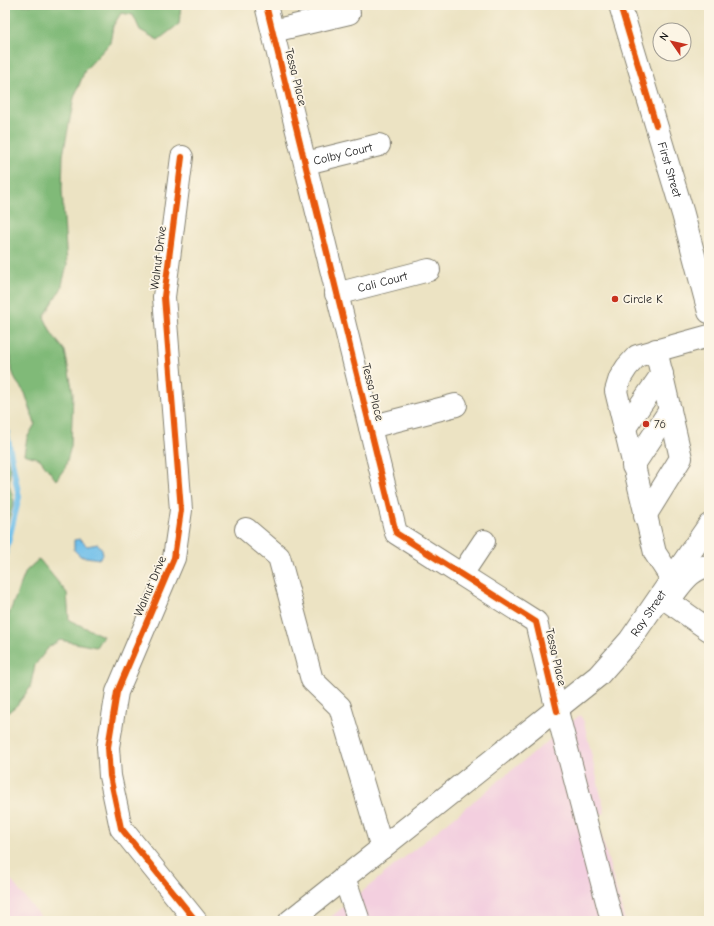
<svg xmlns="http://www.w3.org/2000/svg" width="714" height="926" font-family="'Comic Neue',sans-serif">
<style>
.built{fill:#f3cfdf}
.forest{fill:#80ba78;stroke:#4e6b4a}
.water{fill:#6fbfea;stroke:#466e83}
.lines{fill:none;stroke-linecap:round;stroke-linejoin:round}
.stream{stroke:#6fbfea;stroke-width:6}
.minor-casing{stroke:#848070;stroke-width:24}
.minor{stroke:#fff;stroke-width:22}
.cycleway-casing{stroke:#fcf5e5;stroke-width:8}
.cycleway{stroke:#e8590c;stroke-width:6}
.poi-dot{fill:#c8321e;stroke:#fcf5e5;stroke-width:1.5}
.labels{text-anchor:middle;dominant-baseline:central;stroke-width:3.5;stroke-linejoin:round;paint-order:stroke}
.street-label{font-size:12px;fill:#1c1c1c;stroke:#fcf5e5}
.poi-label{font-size:12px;fill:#1c1c1c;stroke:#fcf5e5;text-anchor:start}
</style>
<rect width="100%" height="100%" fill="#fcf5e5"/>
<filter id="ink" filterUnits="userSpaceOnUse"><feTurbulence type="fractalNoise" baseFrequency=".025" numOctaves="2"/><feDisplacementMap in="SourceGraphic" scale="8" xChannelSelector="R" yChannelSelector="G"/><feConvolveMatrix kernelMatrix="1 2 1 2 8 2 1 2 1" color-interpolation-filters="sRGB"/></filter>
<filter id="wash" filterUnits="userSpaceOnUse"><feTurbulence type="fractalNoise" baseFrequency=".012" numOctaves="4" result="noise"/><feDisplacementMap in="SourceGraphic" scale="16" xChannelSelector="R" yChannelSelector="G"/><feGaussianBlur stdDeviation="0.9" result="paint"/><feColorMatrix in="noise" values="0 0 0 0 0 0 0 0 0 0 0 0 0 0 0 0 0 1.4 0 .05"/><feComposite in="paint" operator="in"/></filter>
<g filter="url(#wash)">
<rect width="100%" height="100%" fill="#ece3c3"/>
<!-- built -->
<g class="built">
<path d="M580,715L584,722L605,813L596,816L625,921H326Z"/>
<path d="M5,873L44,921H5Z"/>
</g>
<!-- forest -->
<g class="forest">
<path d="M5,5H181L179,24L158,40L140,30L133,15L121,13L113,26L110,43L85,70L74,98L63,155L62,190L67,265L61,289L44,317L52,334L65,351L73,393L71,446L65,468L56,480L40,459L24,454L27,438L35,424L25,393L16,381L11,368V357L8,353H5Z"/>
<path d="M5,451L10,470L9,484L14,502L5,531Z"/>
<path d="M39,559L67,593L69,620L103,636L96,647L60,640L49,647L35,665L30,688L17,705L5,715V624L26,571Z"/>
</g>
<!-- water -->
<path class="water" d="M80,539L87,546L98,544L102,549L103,555L99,559L80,556L74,550V540Z"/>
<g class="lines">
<!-- stream -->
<g class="stream">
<path d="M5,12L9,5"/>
<path d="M5,424L19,497L5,555"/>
</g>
</g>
</g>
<g filter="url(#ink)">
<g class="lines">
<!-- minor casing -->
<g class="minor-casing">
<g id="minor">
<path d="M266,5L396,533L536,622L557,711L612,921"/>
<path id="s1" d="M620,5L683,214L709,312"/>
<path d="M273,31L349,13"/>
<path d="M182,157L164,297L181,510L174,558L117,692L108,747L110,776L121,828L196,921"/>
<path id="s2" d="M306,163L379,145"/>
<path id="s3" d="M336,294L429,270"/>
<path d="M370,427L456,405"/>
<path d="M624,429L662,374"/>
<path d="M633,466L670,410"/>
<path d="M645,516L681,458L656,350"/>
<path d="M246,529L279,557L312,680L340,707L382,848"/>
<path d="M462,574L484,541"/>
<path d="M672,579L655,553L616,391L620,378L627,367L637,356L709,336"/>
<path d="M676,591C685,579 694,568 709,566"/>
<path d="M668,601L709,630"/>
<path d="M344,877L359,921"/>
<path id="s4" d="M290,921L598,676L630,640L709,525"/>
</g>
</g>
<!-- minor -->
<use href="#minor" class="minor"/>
<!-- cycleway casing -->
<g class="cycleway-casing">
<g id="cycleway">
<path d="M266,5L396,533L536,622L557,711"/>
<path d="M620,5L656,125"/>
<path d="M182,157L164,297L181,510L174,558L117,692L108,747L110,776L121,828L196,921"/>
</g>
</g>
<!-- cycleway -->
<use href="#cycleway" class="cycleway"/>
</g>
</g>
<!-- markers -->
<g class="poi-dot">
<circle cx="615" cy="299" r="4"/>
<circle cx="646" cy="424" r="4"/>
</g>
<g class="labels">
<!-- street labels -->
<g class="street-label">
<text transform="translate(296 77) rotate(76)">Tessa Place</text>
<text stroke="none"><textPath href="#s2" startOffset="38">Colby Court</textPath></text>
<text stroke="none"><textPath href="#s1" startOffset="172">First Street</textPath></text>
<text transform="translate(158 258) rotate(-83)">Walnut Drive</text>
<text stroke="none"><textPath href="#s3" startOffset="48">Cali Court</textPath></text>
<text transform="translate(373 392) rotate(76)">Tessa Place</text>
<text transform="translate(150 586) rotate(-67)">Walnut Drive</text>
<text stroke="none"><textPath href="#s4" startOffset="474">Ray Street</textPath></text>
<text transform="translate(556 657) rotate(77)">Tessa Place</text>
</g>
<!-- poi labels -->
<g class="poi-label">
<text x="623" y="299">Circle K</text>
<text x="654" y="424">76</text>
</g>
</g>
<!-- margin -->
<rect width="714" height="926" fill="none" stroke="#fcf5e5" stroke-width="20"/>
<!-- north arrow -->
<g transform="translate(672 42) rotate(304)"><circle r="19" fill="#fcf5e5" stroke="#a29e95"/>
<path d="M0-3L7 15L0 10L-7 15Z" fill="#c8321e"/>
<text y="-6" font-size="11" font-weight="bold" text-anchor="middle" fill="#1c1c1c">N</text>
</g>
</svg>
